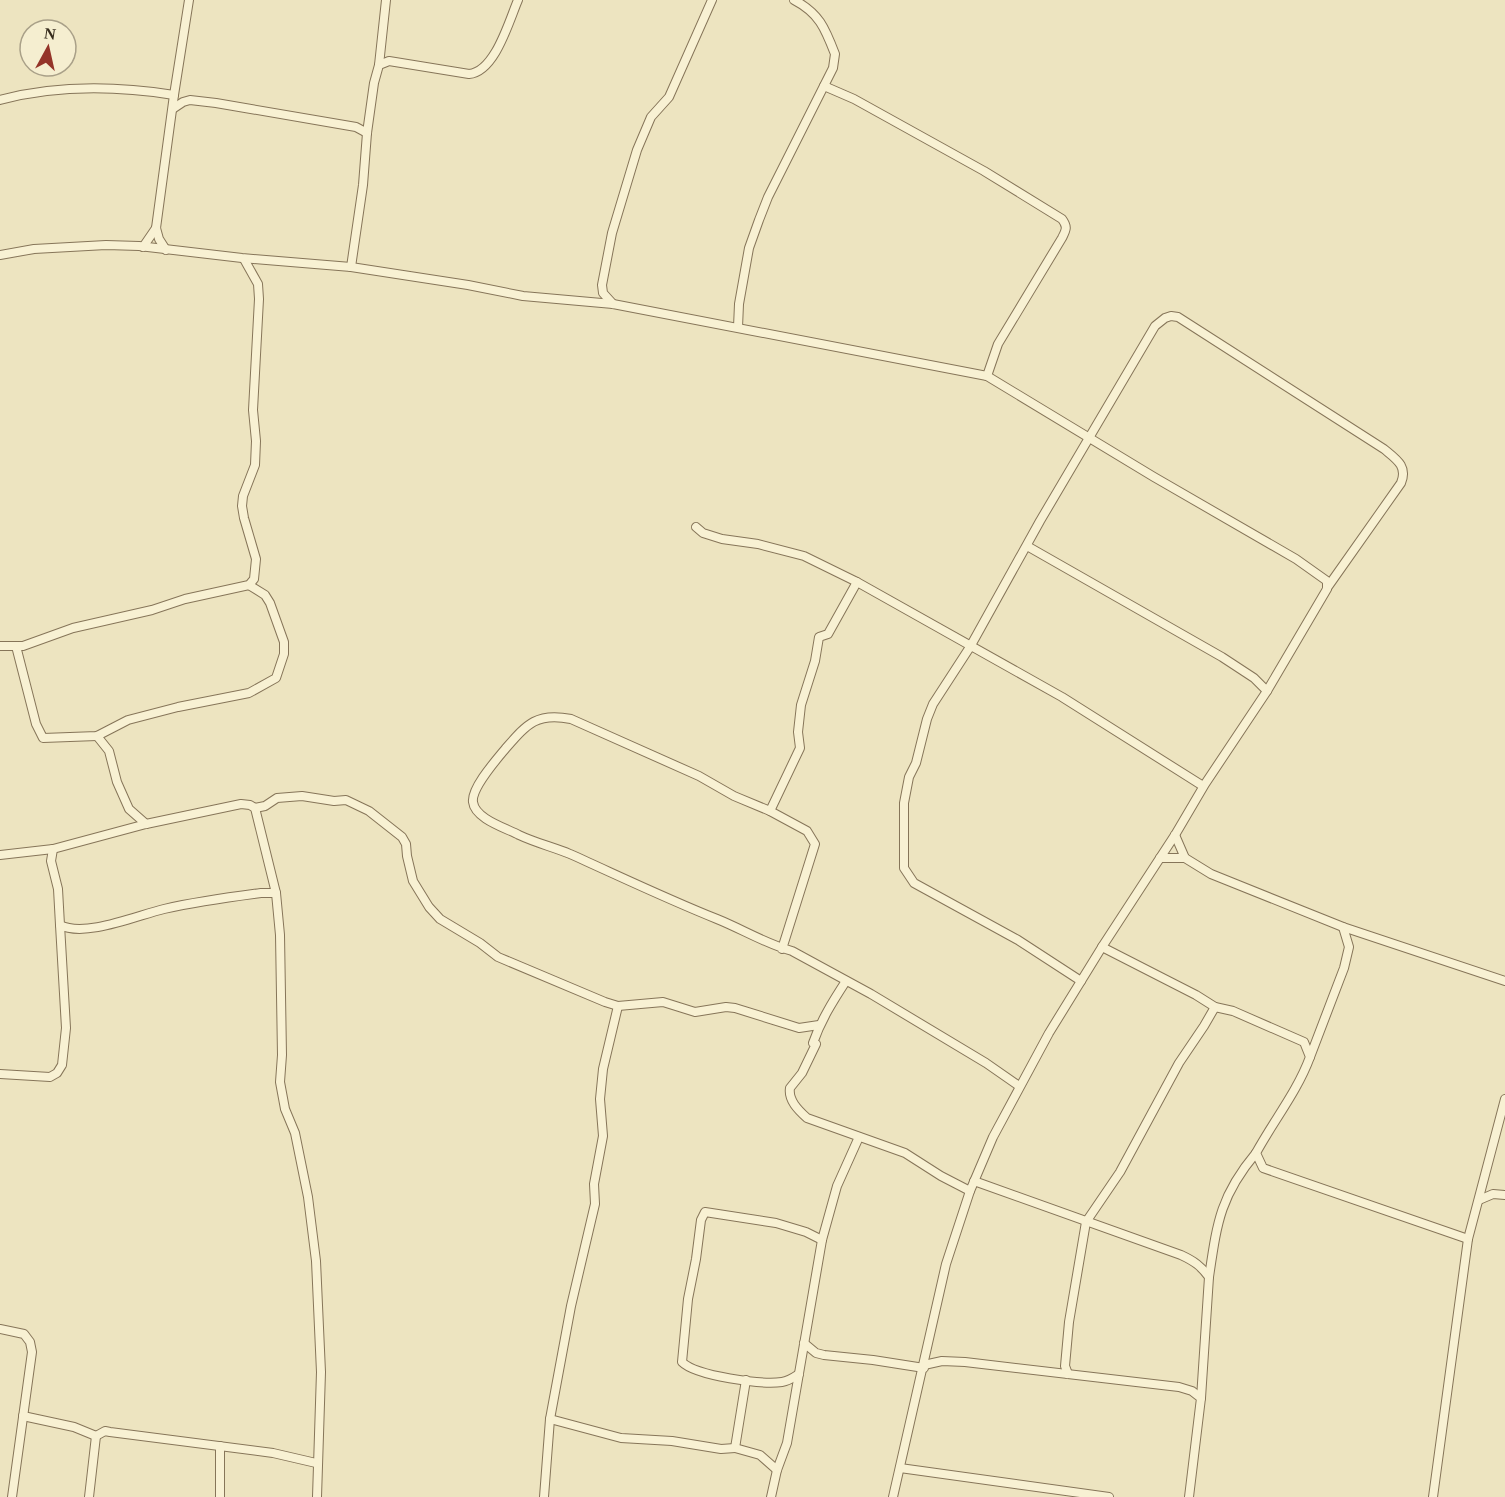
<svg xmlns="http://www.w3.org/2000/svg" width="1505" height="1497" font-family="Georgia,serif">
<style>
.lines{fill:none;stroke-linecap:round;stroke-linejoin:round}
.minor-casing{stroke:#867559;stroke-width:10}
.minor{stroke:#f8f1d3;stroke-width:8}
</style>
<rect width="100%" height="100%" fill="#ede4c0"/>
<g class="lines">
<!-- minor casing -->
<g class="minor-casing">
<g id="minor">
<path d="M379,65L386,0"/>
<path d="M824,86L854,99L984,171L1062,219C1068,227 1066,230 1062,238L998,344L987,376"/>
<path d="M0,100C56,85 117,86 174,95"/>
<path d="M174,108L183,102L190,100L216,103L356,127L367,133"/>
<path d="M143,247L156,228"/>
<path d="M166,250L159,239L156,228L174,95L189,0"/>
<path d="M0,255L34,249L106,245L139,246L242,258L351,267L468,285L523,296L613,304L987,376L1154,477L1296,559L1327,581V589L1267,691L1205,784L1175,835L1102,947L1049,1033L993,1137L970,1191L946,1264L893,1497"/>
<path d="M351,267L363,185L367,133L374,83L379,65L389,61L469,74C495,72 509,21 518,0"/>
<path d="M613,304L603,293L602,285L612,233L637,150L651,117L669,97L712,0"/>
<path d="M738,327L739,304L749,248L759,220L768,197L833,68L835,54C825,28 819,13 794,0"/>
<path d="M696,527L703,533L722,539L758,544L804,556L857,582L1062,697L1203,786"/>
<path d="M1027,546L1222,657L1254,678L1267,691"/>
<path d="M0,646H23L73,628L152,610L185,599L249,585L254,579L256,559L244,518L242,506L243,496L255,465L256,441L253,410L259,299L258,284L244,259"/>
<path d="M16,646L36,724L43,738L97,736L128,720L178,707L249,693L276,678L284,654V642L270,603L265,595L249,585"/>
<path d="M97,736L109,751L117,782L129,809L146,824"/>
<path d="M255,808L265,806L277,798L302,796L334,801L346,800L369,811L402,837L406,844L407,856L413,881L429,907L440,919L480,943L498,957L605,1002L618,1006L663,1002L695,1012L726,1007L735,1008L799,1028L819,1025"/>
<path d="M770,811L800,748L798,732L801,705L815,661L819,637L828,634L857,582"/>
<path d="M1175,835L1185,858L1211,874L1343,927L1505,981"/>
<path d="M53,849L51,861L58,889L60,925C85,938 138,915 164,909C195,902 230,897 261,893H276"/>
<path d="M0,855L53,849L146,824L241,804L250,805L255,808L276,893L280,935L282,1055L280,1082L285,1109L295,1133L308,1197L316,1261L321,1372L317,1497"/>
<path d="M1160,858H1185"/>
<path d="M1102,947L1196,995L1215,1007L1233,1011L1304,1042L1310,1057C1297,1092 1274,1120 1256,1153L1263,1168L1468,1239"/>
<path d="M782,949L815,844L807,831L770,811L734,796L699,776L571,719C537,712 527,724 506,748C497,759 471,788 473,802C475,819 506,828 519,835C536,843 553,847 570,854C619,876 667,899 717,919C742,929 766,944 792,951L871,994L986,1063L1019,1086"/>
<path d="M846,981C833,1001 821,1020 813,1043L816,1044L802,1073L790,1088C788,1100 798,1110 807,1118L905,1153L941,1176L970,1191"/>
<path d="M1081,981L1018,940L914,883L904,868V803L909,777L916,763L927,719L933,704L970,647L1040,521L1155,326L1165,318L1171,316L1178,317L1384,449C1396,459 1408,466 1401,483L1327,588"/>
<path d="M1310,1057L1344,968L1349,947L1343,927"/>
<path d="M0,1074L50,1077L57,1073L62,1065L66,1028L60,925"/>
<path d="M974,1181L1181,1255C1194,1261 1201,1266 1209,1277L1201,1398"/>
<path d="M1479,1200L1493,1194L1505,1195"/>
<path d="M1209,1277C1217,1223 1220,1196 1256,1153"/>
<path d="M0,1329L24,1334L30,1342L32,1352L12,1497"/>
<path d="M804,1343L816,1353L824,1355L873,1360L924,1368"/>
<path d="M924,1365L942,1361L965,1362L1179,1387L1192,1391L1201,1398L1189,1497"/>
<path d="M799,1374C793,1378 789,1381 782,1382C762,1385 696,1376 682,1362L688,1299L696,1259L701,1220L705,1212L776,1223L806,1232L822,1240"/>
<path d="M1068,1374L1065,1366L1069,1322L1086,1222L1120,1172L1179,1063L1204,1026L1215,1007"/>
<path d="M746,1380L735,1448L760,1455L777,1470"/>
<path d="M23,1416L74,1427L96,1436"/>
<path d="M550,1419L621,1438L672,1441L721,1449L735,1448"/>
<path d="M96,1436L105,1431L110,1432L273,1453L316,1463"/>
<path d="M220,1446V1497"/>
<path d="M900,1468L1109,1497"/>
<path d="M89,1497L96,1436"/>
<path d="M544,1497L550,1419L571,1306L595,1204L594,1184L603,1136L600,1099L603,1069L618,1006"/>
<path d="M771,1497L777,1470L787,1443L822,1240L837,1186L859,1137"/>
<path d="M1433,1497L1468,1239L1505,1099"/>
</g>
</g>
<!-- minor -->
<use href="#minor" class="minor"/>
</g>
<!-- north arrow -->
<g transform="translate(48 48) rotate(8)"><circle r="28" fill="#f5eed0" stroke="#a9a088" stroke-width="1.5"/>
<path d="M0-4.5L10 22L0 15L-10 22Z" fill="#943429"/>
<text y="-9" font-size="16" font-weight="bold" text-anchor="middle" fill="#362b1d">N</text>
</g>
</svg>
